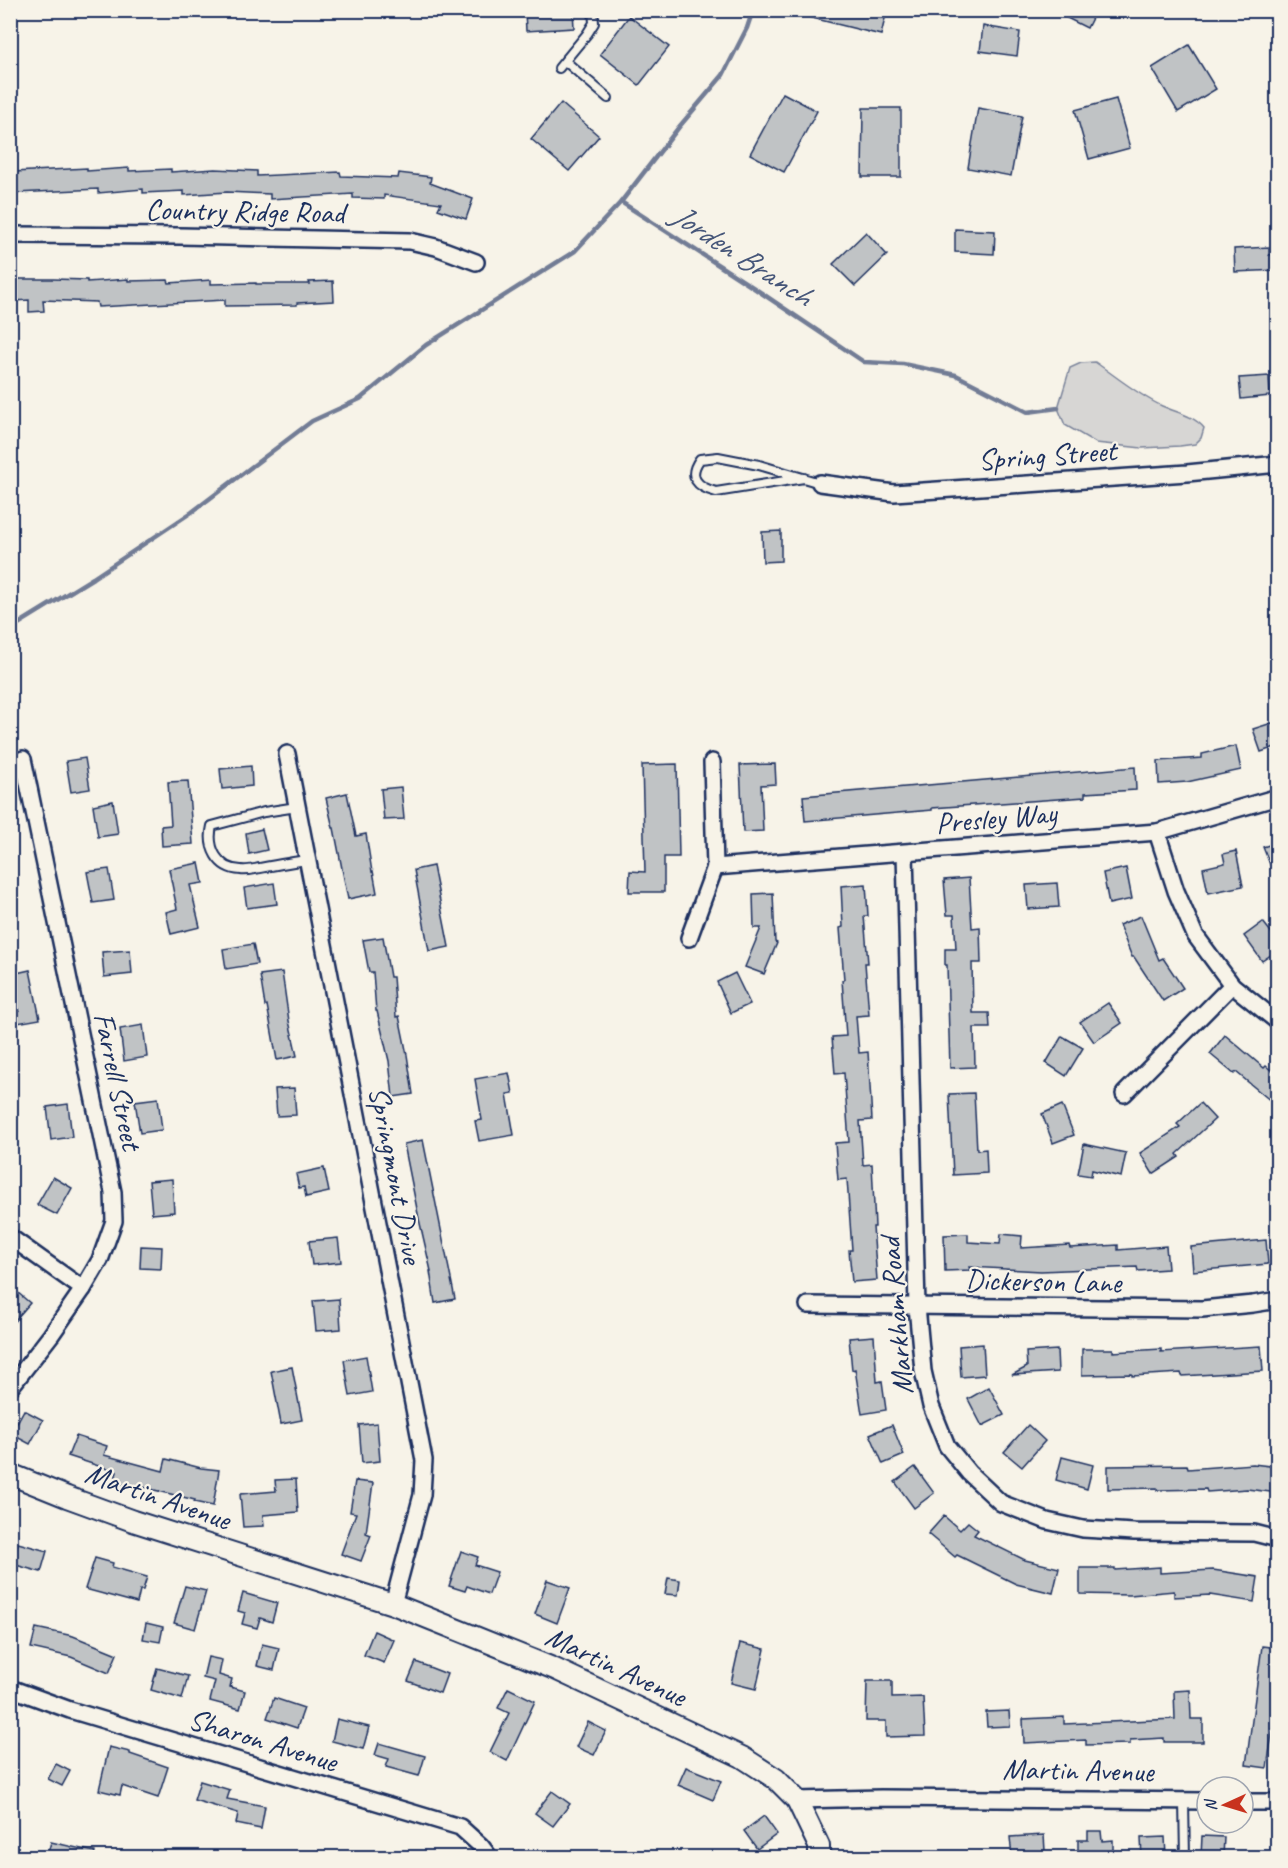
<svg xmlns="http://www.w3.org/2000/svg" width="1288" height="1868" font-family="Caveat,sans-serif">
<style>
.green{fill:#d7d6d4;stroke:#798299;stroke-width:1.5}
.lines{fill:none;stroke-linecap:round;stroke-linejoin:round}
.stream{stroke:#727c95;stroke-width:4.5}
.building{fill:#c0c3c5;stroke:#1b2f5e;stroke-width:1.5}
.service-casing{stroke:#1b2f5e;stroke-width:12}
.minor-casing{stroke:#1b2f5e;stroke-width:20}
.tertiary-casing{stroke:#1b2f5e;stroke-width:24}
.service{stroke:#f7f3e8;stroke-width:8}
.minor{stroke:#f7f3e8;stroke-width:15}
.tertiary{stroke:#f7f3e8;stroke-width:20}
.labels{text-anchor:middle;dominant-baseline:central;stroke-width:4.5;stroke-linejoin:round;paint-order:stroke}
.street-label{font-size:30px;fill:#1b2f5e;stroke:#f7f3e8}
.water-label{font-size:32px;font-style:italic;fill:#465679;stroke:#f7f3e8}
</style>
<rect width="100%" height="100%" fill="#f7f3e8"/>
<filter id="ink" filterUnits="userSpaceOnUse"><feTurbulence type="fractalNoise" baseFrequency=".0167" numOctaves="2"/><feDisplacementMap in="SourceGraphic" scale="12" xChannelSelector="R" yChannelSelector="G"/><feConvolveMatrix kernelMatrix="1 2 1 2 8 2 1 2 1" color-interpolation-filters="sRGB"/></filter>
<g filter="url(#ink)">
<!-- green -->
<path class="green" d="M1095,362C1117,377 1138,395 1162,406C1177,413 1193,415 1204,428L1201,438L1195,444L1180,446L1142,448L1096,443L1065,425L1058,408L1070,368L1081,363Z"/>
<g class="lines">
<!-- stream -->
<g class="stream">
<path d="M621,202L754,288L864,362L903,364L956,375L1028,412L1058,408"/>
<path d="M10,629L93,578L192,512L312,421L360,399L426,345L575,251L621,202L679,127L723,75L747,28L753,10"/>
</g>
</g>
<!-- building -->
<g class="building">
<path d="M525,10H573L574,28L526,31Z"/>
<path d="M801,10H887L881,35L800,15Z"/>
<path d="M1051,10H1096L1087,28Z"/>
<path d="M629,16L669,47L639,85L600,54Z"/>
<path d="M983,26L1020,32L1017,56L980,51Z"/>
<path d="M1189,45L1216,89L1178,112L1152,68Z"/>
<path d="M783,93L817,111L784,172L750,154Z"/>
<path d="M1116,99L1130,148L1089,159L1075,110Z"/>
<path d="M561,103L599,136L569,171L531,139Z"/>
<path d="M863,108H901V177H862Z"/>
<path d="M978,108L1022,116L1011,176L968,168Z"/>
<path d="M87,168V171L129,168V171L171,169V172L215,169L257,171V176L340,172L341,176L398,178L399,173L431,177L430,183L473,199L466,219L438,209L441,203L384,195V199L353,198V194L270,199V194L227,192L184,195V191L143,193V189L98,193V189L16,193L14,172Z"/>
<path d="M955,229L995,231L994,254L955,252Z"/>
<path d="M866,232L887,255L855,286L833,264Z"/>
<path d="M1269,247V255H1278V270L1235,272L1234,249Z"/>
<path d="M13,279H53L87,280V282L128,279V281L168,280L169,283L211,280V284L256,283V284H310L309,282L333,281L334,301L297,303V305L225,306V300L98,307L97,302L43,300L44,311L29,312V300L14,301Z"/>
<path d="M1269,376L1270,396L1241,399L1239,378Z"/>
<path d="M781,531V561L763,562L762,532Z"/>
<path d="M1278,721V746L1261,752L1253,729Z"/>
<path d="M1236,746L1241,770L1187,782L1159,784L1158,761L1202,758V754Z"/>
<path d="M85,758L90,789L71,792L66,761Z"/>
<path d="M677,764L679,857H664V892H629L630,871L645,872L642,765Z"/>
<path d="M775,764L776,784L761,785L763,831L743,832L740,765Z"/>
<path d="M251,766L252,786L222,789L220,769Z"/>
<path d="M1135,767L1136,790L1085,793V797L932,808V810L805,821L803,796Z"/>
<path d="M188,781L193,844L162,846L161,826L171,825L168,782Z"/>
<path d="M401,787L404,819L384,820L381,789Z"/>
<path d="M347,793L356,836L366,834L372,872L373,871L377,893L348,899L334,828H333L326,798Z"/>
<path d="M113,801L118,834L98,837L93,805Z"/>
<path d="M262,829L267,850L249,854L246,833Z"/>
<path d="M1278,842V881L1277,882L1263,847Z"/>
<path d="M1236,851L1243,886L1208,893L1203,868L1225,863L1223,854Z"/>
<path d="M199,863L203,883L190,885L200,927L171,934L166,912L177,909L169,869Z"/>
<path d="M433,866L449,947L429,951L414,870Z"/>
<path d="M1126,868L1132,899L1109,904L1103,873Z"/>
<path d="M109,869L114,900L93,903L87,872Z"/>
<path d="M969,878L972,928L980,927L981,963H972L973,1013H989L990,1028H974L975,1067L950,1068L947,965H945V949H956L954,915H947L944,880Z"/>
<path d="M274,883L277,904L247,908L244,888Z"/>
<path d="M1057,883L1059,907L1028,909L1026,885Z"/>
<path d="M866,884L868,916H864L868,963H865L869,1015L856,1016L859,1053L868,1052L872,1120L860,1121L863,1165L872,1164L875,1227H873L877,1280L852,1282L849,1250H852L847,1179L838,1180L835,1143L849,1142L844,1073L835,1074L832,1037L846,1036L842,980H844L840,928L843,927L841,886Z"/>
<path d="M773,893L775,942L777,943L764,974L745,967L761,928H754L753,894Z"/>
<path d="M1141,916L1159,960L1163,958L1183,988L1163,1001L1134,957H1132L1119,925Z"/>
<path d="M1263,922L1278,941V950L1262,961L1244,936Z"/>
<path d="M383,937L390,977H393L396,1017L399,1016L407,1055L413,1094L393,1097L389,1061L377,1011H376L373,972H369L363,940Z"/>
<path d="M253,944L257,964L226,969L223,949Z"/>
<path d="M130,950L132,974L104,977L102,952Z"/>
<path d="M30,970L40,1019L12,1024L10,1012L19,1011L12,974Z"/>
<path d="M282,972L289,1021L297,1056L277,1060L267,1005L265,1006L260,975Z"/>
<path d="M735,973L750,1004L731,1013L717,982Z"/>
<path d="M1108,1003L1122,1023L1094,1042L1080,1022Z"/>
<path d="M143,1025L147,1057L124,1061L120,1029Z"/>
<path d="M1225,1035L1264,1068L1266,1066L1278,1076V1107L1236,1072L1234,1074L1210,1054Z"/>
<path d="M1062,1036L1083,1048L1066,1076L1046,1063Z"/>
<path d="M509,1073L513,1093L507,1094L514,1135L479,1141L475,1121L482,1120L475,1079Z"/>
<path d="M294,1088L296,1115L277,1116L275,1089Z"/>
<path d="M974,1093L977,1150L986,1149L987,1173L953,1175L949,1094Z"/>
<path d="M158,1098L162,1130L140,1133L135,1101Z"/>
<path d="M1200,1103L1215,1119L1177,1154L1179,1157L1153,1174L1140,1153L1180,1127L1177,1124Z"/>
<path d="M68,1104L72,1137L51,1140L47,1107Z"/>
<path d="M1062,1105L1074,1135L1053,1143L1042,1114Z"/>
<path d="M423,1140L455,1299L435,1303L430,1271H431L419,1219L404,1144Z"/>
<path d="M1084,1144L1126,1153L1121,1177L1092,1170L1091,1176L1078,1174Z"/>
<path d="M324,1168L329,1192L306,1197L304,1187L299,1188L296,1174Z"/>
<path d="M53,1177L72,1188L57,1215L37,1205Z"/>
<path d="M172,1179L174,1212L152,1214L149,1181Z"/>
<path d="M968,1234V1242L1000,1244L1001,1234L1022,1236L1021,1248L1069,1245L1070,1248L1118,1245V1250L1166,1246L1168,1269L1138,1271L1137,1267L1041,1271L969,1267L970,1270L945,1271L944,1235Z"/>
<path d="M338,1238L341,1262L312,1265L309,1241Z"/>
<path d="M1266,1240L1268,1264L1193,1271L1191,1247Z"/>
<path d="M141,1246L162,1247L161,1269L140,1268Z"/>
<path d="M10,1286L30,1303L10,1326Z"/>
<path d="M339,1299L341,1329L316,1331L313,1301Z"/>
<path d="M874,1336L877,1382L882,1381L886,1410L862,1414L855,1369L852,1370L849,1338Z"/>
<path d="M983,1344L985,1375L961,1377L959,1346Z"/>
<path d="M1261,1346L1263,1371L1182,1376L1181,1373L1132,1376V1374L1082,1375V1349H1113V1352L1161,1349V1352Z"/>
<path d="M1057,1350L1058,1372L1012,1375L1027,1367L1026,1352Z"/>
<path d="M366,1356L372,1392L350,1396L344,1360Z"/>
<path d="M292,1367L302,1420L281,1424L271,1371Z"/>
<path d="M989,1387L1004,1415L982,1426L968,1399Z"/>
<path d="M24,1410L43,1420L30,1444L11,1434Z"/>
<path d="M377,1423L380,1461L362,1463L359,1425Z"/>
<path d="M892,1425L904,1455L883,1464L870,1434Z"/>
<path d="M1028,1425L1045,1441L1022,1467L1004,1452Z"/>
<path d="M76,1436L107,1446L104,1455L163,1471L166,1459L201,1468L219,1470L213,1506L194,1502L195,1500L142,1487L141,1490L114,1482L117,1472L68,1456Z"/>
<path d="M1062,1457L1093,1465L1087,1489L1056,1480Z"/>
<path d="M1253,1464L1278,1467V1493L1247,1489L1207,1492L1206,1489L1157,1490V1488L1108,1489V1466L1187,1465L1188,1469Z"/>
<path d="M915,1467L934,1493L914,1508L895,1482Z"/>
<path d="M296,1479L298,1512L263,1515L264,1526L243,1527L240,1494L276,1491L275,1480Z"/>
<path d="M355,1481L373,1483L366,1533L371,1535L361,1561L341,1554L356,1513L350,1512Z"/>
<path d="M944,1516L960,1530L968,1522L978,1530L974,1535L1025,1560L1059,1568L1053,1593L1016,1584L957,1555L955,1557L928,1534Z"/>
<path d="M18,1543L47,1551L41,1572L12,1564Z"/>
<path d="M461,1551L478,1557L475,1565L497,1572L489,1594L467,1586L465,1591L449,1586Z"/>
<path d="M95,1558L113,1563L112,1567L147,1577L143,1590H140L137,1603L85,1589Z"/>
<path d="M1160,1567V1573L1213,1570L1258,1577L1254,1602L1210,1595L1174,1597V1591L1130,1595L1080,1594V1568H1115V1570Z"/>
<path d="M668,1578L680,1580L678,1595L665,1594Z"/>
<path d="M547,1580L570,1588L557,1623L535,1614Z"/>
<path d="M185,1586L206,1591L195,1629L174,1623Z"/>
<path d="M243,1593L277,1603L272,1622L260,1618L257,1628L242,1624L245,1613L238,1611Z"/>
<path d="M146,1623L163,1627L160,1642L143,1639Z"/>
<path d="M36,1628L73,1636L117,1654L109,1673L71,1657L31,1648Z"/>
<path d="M374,1631L394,1640L384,1663L364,1655Z"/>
<path d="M740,1643L765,1649L756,1689L731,1683Z"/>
<path d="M262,1644L279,1648L274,1670L257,1666Z"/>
<path d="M1262,1646L1278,1648V1692L1267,1768L1246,1765Z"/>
<path d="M208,1657L222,1660L219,1675L232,1679L230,1687L245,1691L240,1709L210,1701L215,1681L203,1678Z"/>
<path d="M416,1662L447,1674L440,1693L408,1681Z"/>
<path d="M157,1668L188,1676L182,1699L151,1690Z"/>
<path d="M867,1681H892V1698L923,1697L925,1736L886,1737V1721H866Z"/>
<path d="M508,1688L535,1701L507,1761L490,1752L509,1713L498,1708Z"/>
<path d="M1190,1690L1191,1719H1203V1742H1164V1738L1130,1740V1744L1086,1745V1740L1024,1743L1023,1719L1064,1717V1724L1175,1719L1174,1691Z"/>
<path d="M274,1698L304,1708L297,1728L267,1718Z"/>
<path d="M1009,1711L1010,1726L987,1727L986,1712Z"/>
<path d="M337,1719L369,1727L363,1749L332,1741Z"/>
<path d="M588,1722L606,1731L594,1755L576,1747Z"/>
<path d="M379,1743L425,1756L419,1776L386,1767L389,1759L375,1755Z"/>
<path d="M109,1747L130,1752V1754L168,1767L158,1798L122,1786L120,1795L99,1790Z"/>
<path d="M56,1764L70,1771L62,1786L48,1779Z"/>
<path d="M686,1767L721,1781L713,1800L678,1785Z"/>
<path d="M200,1781L230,1790L227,1799L265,1806L261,1829L236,1824L238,1813L194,1800Z"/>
<path d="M552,1791L570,1804L553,1826L535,1813Z"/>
<path d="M764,1816L777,1834L757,1849L744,1831Z"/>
<path d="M1088,1831H1101L1102,1841L1113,1840V1857H1078V1840H1088Z"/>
<path d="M1044,1835L1045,1851L1034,1852V1857H1012L1010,1837Z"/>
<path d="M1202,1836L1224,1837L1223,1857H1201Z"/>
<path d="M1165,1837L1166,1857H1142L1141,1838Z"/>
<path d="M51,1842L95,1852L94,1857H47Z"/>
</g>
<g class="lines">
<!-- service casing -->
<g class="service-casing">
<g id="service">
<path d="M565,61L608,98"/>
<path d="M559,68L587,34L594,23L593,10"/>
<path d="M804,478L716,492C697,487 687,477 700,459L718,457L759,465L820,483"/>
<path d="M297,807L264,812L212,826C207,847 217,869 241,870C247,871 254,869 260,868C276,865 292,862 307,860"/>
<path d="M1184,1801L1185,1858"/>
</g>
</g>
<!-- minor casing -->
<g class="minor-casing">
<g id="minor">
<path d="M10,235L180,236L410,241L436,247L476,262"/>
<path d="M820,483L894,493L1187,473L1278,464"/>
<path d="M287,754L424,1460L422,1495L393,1604"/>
<path d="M1157,832L1176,891L1195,935L1232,985L1278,1022"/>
<path d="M905,853L917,1306L923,1371L931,1406L947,1446L969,1473L1001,1503L1047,1521L1083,1529L1134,1532L1254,1533L1278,1539"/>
<path d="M715,867L1157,832L1278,797"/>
<path d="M689,938L715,867L712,762"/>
<path d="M1124,1094L1232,985"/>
<path d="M10,1237L83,1289"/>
<path d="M808,1305L1202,1309L1253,1304L1278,1300"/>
<path d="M10,1388L51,1335L83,1289L100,1260L114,1221L113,1192L23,759"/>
<path d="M10,1688L70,1710L460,1827L481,1846L490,1858"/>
<path d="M797,1800L881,1798L1207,1801"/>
<path d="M1243,1802H1278"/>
</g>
</g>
<!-- tertiary casing -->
<g class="tertiary-casing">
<path id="tertiary" d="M10,1474L67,1497L133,1521L393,1604L555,1669L742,1757L776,1779L797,1800L819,1846V1858"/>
</g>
<!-- service -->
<use href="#service" class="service"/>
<!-- minor -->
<use href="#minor" class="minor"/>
<!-- tertiary -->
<use href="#tertiary" class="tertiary"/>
</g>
</g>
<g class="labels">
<!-- street labels -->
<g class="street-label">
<text transform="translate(245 211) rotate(1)">Country Ridge Road</text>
<text transform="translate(1047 455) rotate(-4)">Spring Street</text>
<text transform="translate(996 818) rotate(-5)">Presley Way</text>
<text transform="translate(118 1081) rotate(78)">Farrell Street</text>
<text transform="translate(396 1175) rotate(79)">Springmont Drive</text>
<text transform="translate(1043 1281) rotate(1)">Dickerson Lane</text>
<text transform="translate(896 1316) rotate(-95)">Markham Road</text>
<text transform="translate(158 1496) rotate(19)">Martin Avenue</text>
<text transform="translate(616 1666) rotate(25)">Martin Avenue</text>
<text transform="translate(263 1740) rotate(17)">Sharon Avenue</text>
<text transform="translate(1078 1770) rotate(1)">Martin Avenue</text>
</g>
<!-- water labels -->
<g class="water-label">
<text transform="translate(742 255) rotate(33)">Jorden Branch</text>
</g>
</g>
<!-- margin -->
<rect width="1288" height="1868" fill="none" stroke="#f7f3e8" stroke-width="36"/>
<rect x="18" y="18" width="1252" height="1832" fill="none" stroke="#1b2f5e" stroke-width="2" filter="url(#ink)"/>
<!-- north arrow -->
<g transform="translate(1225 1805) rotate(266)"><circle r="28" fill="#f7f3e8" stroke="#9fa5b1" stroke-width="1.5"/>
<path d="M0-4.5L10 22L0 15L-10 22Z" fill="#c8321e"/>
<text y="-9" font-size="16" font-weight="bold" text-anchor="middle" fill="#1b2f5e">N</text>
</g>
</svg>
